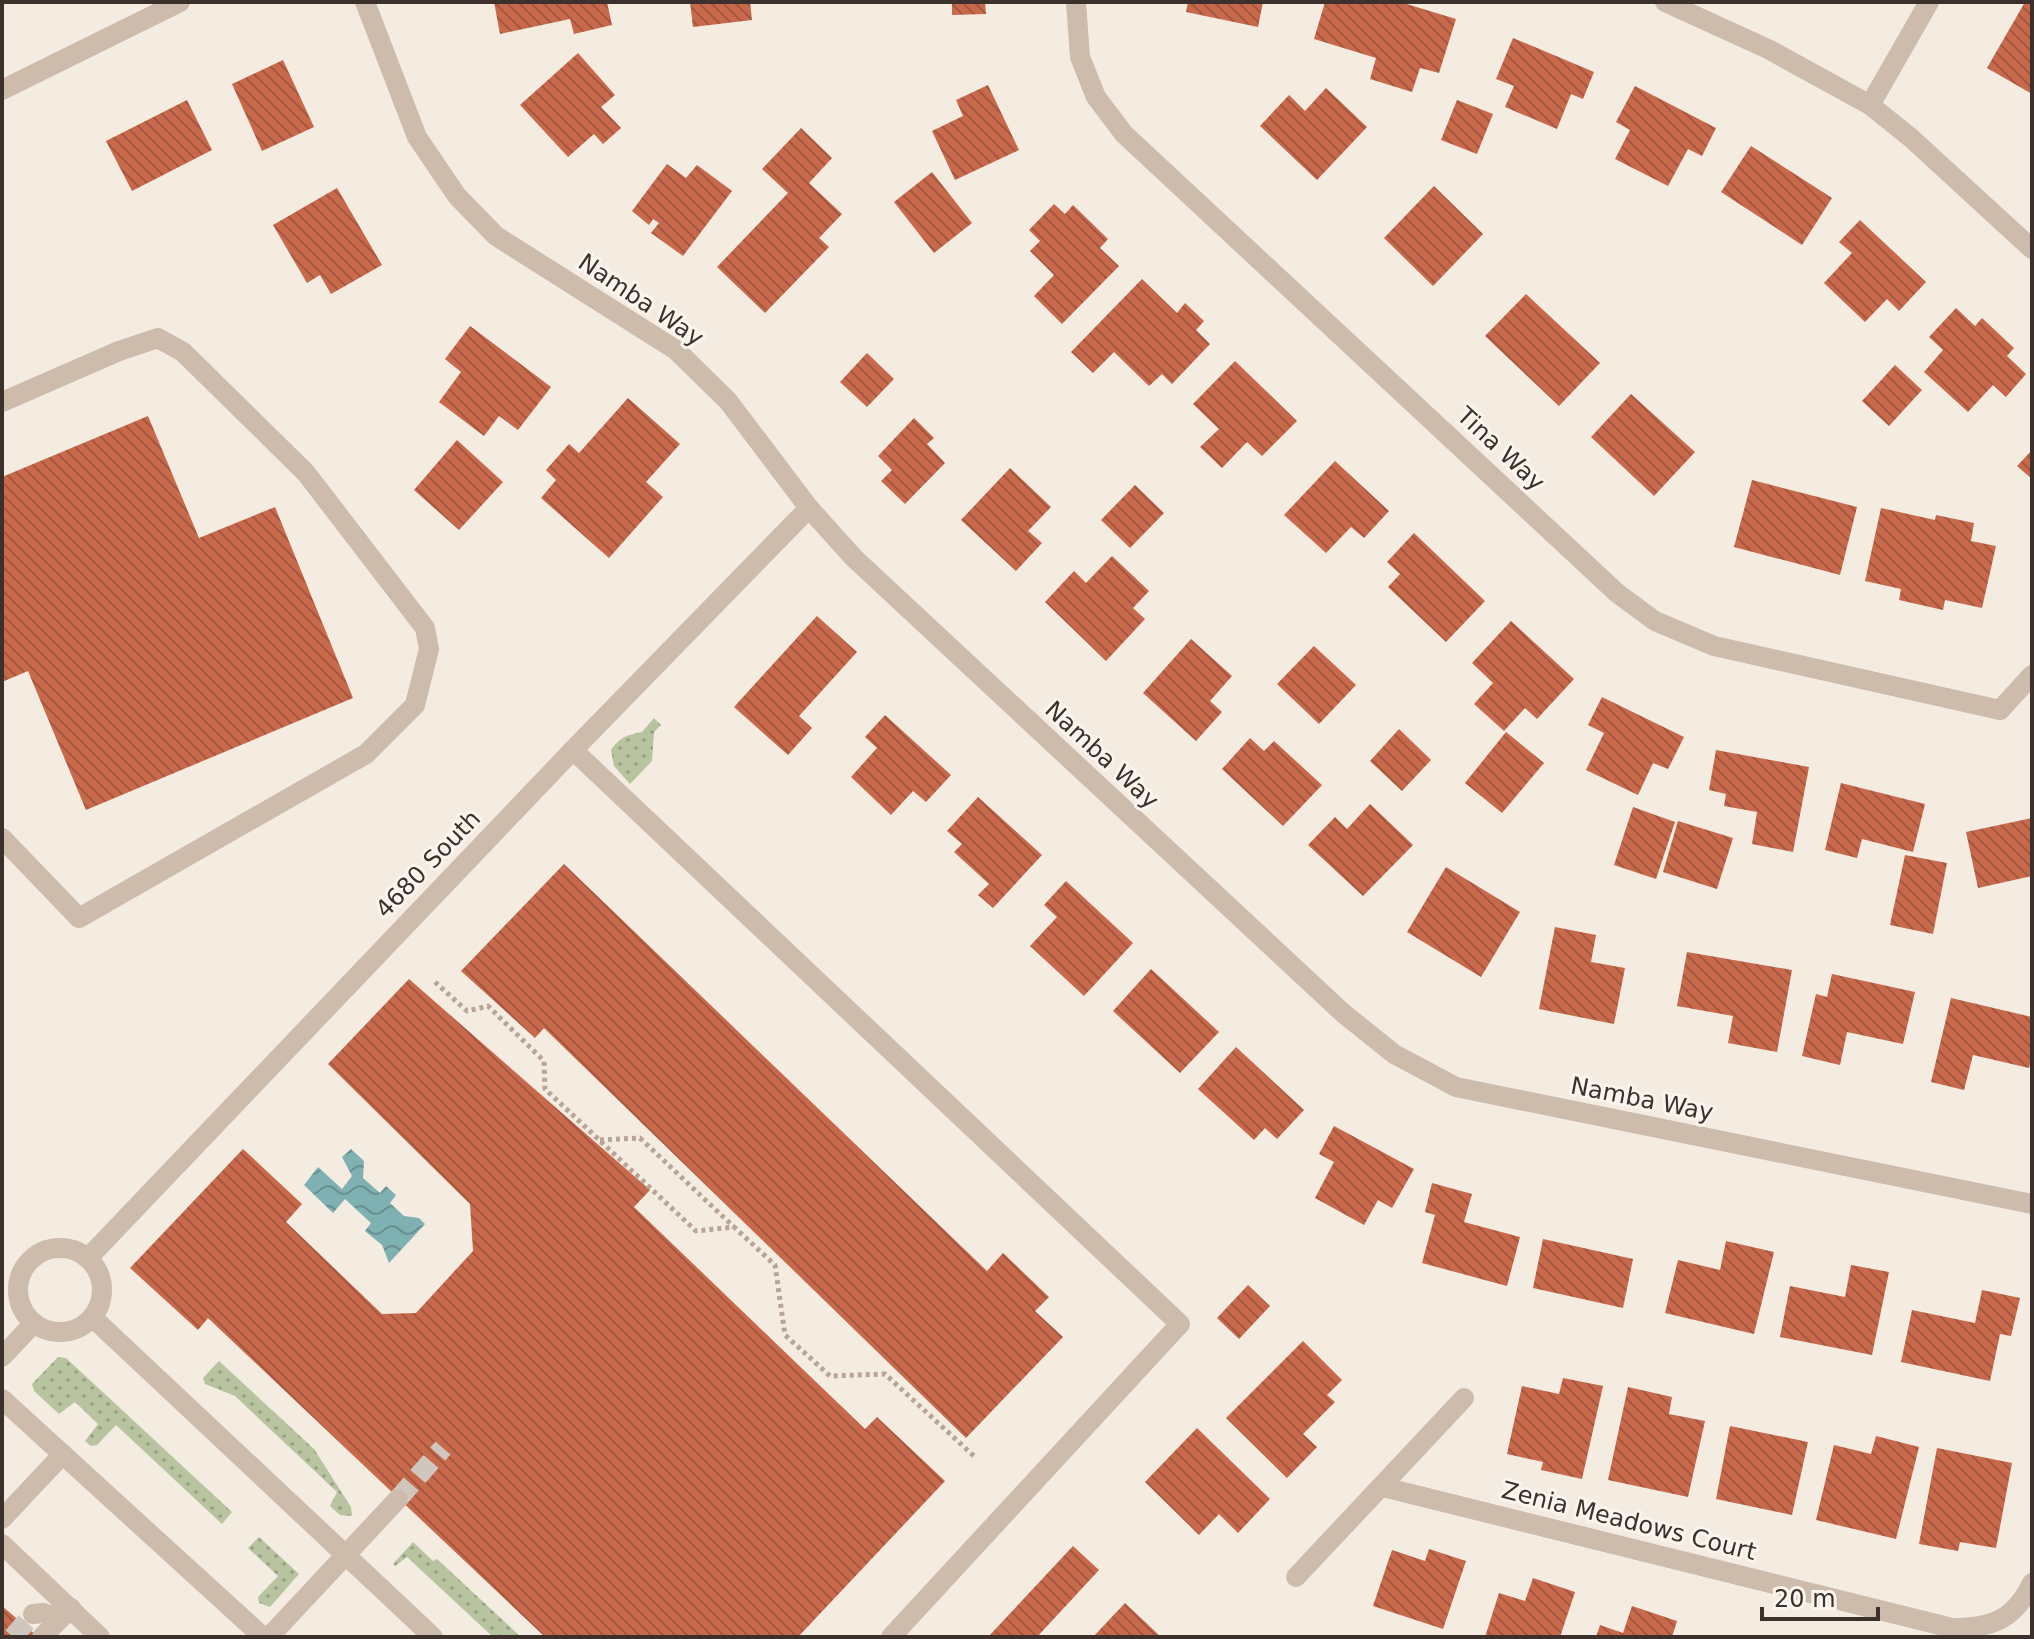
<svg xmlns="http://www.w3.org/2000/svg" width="2034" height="1639" font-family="'DejaVu Sans',sans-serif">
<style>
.garden{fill:url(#garden-dots)}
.water{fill:url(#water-waves)}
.building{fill:url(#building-back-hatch)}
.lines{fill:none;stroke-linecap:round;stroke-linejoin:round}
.minor-tunnel{stroke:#cfc6bd;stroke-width:20;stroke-dasharray:20 10;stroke-linecap:butt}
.path{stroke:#b9a596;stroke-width:5;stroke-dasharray:4 4;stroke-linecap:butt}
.minor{stroke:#cdbbac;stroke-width:20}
.labels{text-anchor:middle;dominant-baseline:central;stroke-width:6;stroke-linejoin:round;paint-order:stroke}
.street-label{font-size:24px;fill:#3b302b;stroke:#fbf5ee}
</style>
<defs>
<pattern id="garden-dots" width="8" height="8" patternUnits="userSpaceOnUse" patternTransform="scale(2)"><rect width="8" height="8" fill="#b8c4a0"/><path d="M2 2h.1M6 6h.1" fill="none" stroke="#97a083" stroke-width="1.8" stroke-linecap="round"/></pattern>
<pattern id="water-waves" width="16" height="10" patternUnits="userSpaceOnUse" patternTransform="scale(2)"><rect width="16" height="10" fill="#7fb0b2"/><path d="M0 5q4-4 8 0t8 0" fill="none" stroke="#699091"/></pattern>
<pattern id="building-back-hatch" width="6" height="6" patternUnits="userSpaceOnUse" patternTransform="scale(2)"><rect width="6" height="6" fill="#c8694b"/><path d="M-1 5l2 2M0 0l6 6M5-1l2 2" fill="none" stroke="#a4573f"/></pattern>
</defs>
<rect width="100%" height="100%" fill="#f4ebe1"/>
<!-- garden -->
<g class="garden">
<path d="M654,718L661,725L654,732L652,761L630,784L614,766L611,750C620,737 627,735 642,732Z"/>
<path d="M58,1357L66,1358L232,1512L222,1524L116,1425L97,1445L91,1446L85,1441L98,1424L75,1402L59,1414L34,1391L32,1384Z"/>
<path d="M219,1361L314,1449L351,1507L352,1516L340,1515L330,1506L337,1492L235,1396L205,1384L203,1378Z"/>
<path d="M259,1537L299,1574L270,1607L259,1603L258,1597L278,1576L248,1548Z"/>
<path d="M413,1542L433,1561L437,1559L521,1637H493L407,1557L395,1566L393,1564Z"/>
</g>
<!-- water -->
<path class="water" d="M351,1149L364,1161L363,1178L380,1193L386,1186L396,1195L390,1203L404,1216L419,1218L425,1224L389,1263L382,1245L365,1231L371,1223L345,1199L333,1213L304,1185L318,1167L342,1189L352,1176L342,1157Z"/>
<!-- building -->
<g class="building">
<path d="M494,2H607L612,25L574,34L570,19L500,34Z"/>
<path d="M690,2H750L752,20L693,27Z"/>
<path d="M952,2H985L986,14L952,15Z"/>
<path d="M1188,2H1263L1258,27L1186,12Z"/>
<path d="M1325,2H1400L1456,19L1439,73L1420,68L1412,92L1370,79L1376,58L1314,39Z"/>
<path d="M2025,2H2032V94L1987,68Z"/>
<path d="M1513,38L1594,72L1583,99L1571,94L1557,129L1505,107L1514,86L1496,79Z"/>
<path d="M578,53L615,95L601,107L621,128L603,144L594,134L568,157L520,105Z"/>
<path d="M283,60L314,127L262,151L232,84Z"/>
<path d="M988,85L1019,150L955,180L932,131L963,116L956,100Z"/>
<path d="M1635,86L1716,128L1702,156L1688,149L1668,186L1615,159L1630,130L1616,122Z"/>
<path d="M1326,88L1367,127L1317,180L1260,126L1289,95L1305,111Z"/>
<path d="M187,100L212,150L132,191L106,141Z"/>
<path d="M1457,100L1493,114L1477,154L1441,140Z"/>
<path d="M801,128L832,158L809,183L842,214L819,238L829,247L765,313L717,267L788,193L762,169Z"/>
<path d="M1751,146L1832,198L1802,245L1721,192Z"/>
<path d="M667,164L686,178L697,165L732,191L683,256L651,233L659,223L653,219L649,225L632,211Z"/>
<path d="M932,172L972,223L934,253L894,202Z"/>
<path d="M1434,186L1483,234L1433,286L1384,238Z"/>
<path d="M337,188L382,265L331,294L320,275L307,283L273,225Z"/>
<path d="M1054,204L1065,214L1073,205L1108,239L1100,248L1119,266L1062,324L1034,296L1054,275L1030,251L1040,241L1029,230Z"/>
<path d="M1860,220L1926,282L1899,311L1887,299L1865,322L1824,283L1852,253L1839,242Z"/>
<path d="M1142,279L1177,313L1185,303L1204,321L1196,330L1210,344L1172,384L1162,374L1149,386L1114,352L1093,373L1071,352Z"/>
<path d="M1526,294L1600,363L1559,406L1485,336Z"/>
<path d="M1956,308L1975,326L1982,318L2014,348L2007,356L2026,374L2006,397L1993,385L1968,412L1924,372L1943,350L1929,337Z"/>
<path d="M470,326L551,387L518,430L499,416L484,436L439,402L461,372L445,359Z"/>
<path d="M867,353L894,379L867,407L840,382Z"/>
<path d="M1235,361L1297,421L1262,456L1247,442L1222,468L1200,447L1219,429L1193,404Z"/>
<path d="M1895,365L1922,390L1889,426L1862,401Z"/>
<path d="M1631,394L1695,452L1654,496L1591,437Z"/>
<path d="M628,398L680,444L646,482L663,497L609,558L541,498L556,480L546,470L569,444L579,453Z"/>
<path d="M148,416L199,538L275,507L353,698L86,810L28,671L2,682V477Z"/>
<path d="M914,418L934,438L927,444L945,463L905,504L881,481L892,470L878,456Z"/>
<path d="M457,440L503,482L459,530L414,490Z"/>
<path d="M2032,450V479L2017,466Z"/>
<path d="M1335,461L1389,511L1364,538L1351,527L1326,553L1284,515Z"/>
<path d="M1010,468L1051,507L1028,531L1042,543L1016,571L961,520Z"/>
<path d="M1752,480L1857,507L1840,575L1734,547Z"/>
<path d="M1135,485L1164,513L1130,548L1101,520Z"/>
<path d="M1881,508L1935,520L1936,515L1974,523L1971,541L1996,546L1982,608L1945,600L1943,610L1899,600L1901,589L1865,581Z"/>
<path d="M1414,533L1485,601L1446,642L1388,587L1400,574L1387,562Z"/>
<path d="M1112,556L1149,591L1133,608L1145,619L1106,661L1045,602L1074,571L1086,583Z"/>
<path d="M817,616L857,652L799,716L812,728L788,755L734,707Z"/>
<path d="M1511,621L1574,679L1537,719L1525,708L1504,731L1474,704L1493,683L1472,663Z"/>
<path d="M1191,639L1232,676L1210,701L1222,712L1196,741L1143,693Z"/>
<path d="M1314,646L1356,685L1319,724L1277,684Z"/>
<path d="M1602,697L1684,737L1668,769L1653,763L1638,795L1586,770L1604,733L1588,725Z"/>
<path d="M885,715L951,775L926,802L913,791L891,815L851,777L877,748L865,737Z"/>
<path d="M1399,729L1431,760L1402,791L1370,761Z"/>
<path d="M1506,732L1544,763L1502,813L1465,783Z"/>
<path d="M1250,738L1264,751L1274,741L1322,785L1283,826L1222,769Z"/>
<path d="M1716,750L1809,767L1793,852L1752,844L1757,812L1724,806L1726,794L1709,790Z"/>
<path d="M1841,783L1925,804L1913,852L1862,839L1857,858L1825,850Z"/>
<path d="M978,797L1042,855L993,908L978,895L989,884L954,852L962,844L947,831Z"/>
<path d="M1370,804L1413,845L1363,896L1308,845L1335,817L1347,829Z"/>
<path d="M1633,807L1675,822L1656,879L1614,865Z"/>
<path d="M2032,818V876L1978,888L1966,832Z"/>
<path d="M1678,821L1733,838L1717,889L1663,872Z"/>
<path d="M1905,855L1947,863L1933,934L1890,925Z"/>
<path d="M564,864L987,1271L1003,1253L1049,1297L1035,1311L1063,1337L966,1438L544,1028L535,1038L461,971Z"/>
<path d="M1446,867L1520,912L1481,977L1407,932Z"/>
<path d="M1066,881L1133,943L1084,996L1030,946L1057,917L1044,905Z"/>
<path d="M1555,927L1596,935L1591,962L1625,968L1614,1024L1539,1009Z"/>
<path d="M1687,952L1792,970L1777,1052L1728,1043L1733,1016L1677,1006Z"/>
<path d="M1151,969L1219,1032L1180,1073L1113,1011Z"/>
<path d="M1832,974L1915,992L1903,1044L1847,1032L1840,1065L1802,1056L1816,994L1827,997Z"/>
<path d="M409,979L650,1190L634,1207L865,1429L877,1417L945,1481L798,1637H545L208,1318L198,1330L130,1268L243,1149L302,1204L286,1222L382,1314L416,1313L473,1251L470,1204L328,1064Z"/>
<path d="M1951,998L2032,1017V1057L2029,1068L1973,1055L1964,1090L1931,1082Z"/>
<path d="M1236,1047L1304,1110L1277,1139L1265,1128L1254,1140L1198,1089Z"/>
<path d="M1334,1126L1414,1169L1392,1208L1378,1200L1364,1225L1315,1198L1334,1162L1319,1154Z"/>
<path d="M1432,1183L1472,1194L1464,1222L1520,1237L1507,1286L1422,1263L1435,1215L1425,1212Z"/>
<path d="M1543,1239L1633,1259L1623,1308L1533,1288Z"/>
<path d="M1726,1241L1774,1252L1754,1334L1665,1313L1678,1260L1720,1270Z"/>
<path d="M1851,1265L1889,1272L1872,1355L1780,1337L1790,1286L1845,1297Z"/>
<path d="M1248,1285L1270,1306L1239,1339L1217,1318Z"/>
<path d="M1982,1290L2020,1298L2011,1336L2000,1334L1990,1381L1901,1362L1912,1310L1975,1323Z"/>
<path d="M1303,1341L1342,1380L1327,1395L1335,1402L1303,1434L1317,1447L1287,1478L1226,1418Z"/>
<path d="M1563,1378L1603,1386L1582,1479L1541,1470L1543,1462L1507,1454L1522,1386L1559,1394Z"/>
<path d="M1628,1387L1672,1397L1669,1414L1705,1421L1688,1497L1608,1480Z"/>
<path d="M1730,1426L1808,1442L1792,1515L1716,1499Z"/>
<path d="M1197,1428L1270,1499L1238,1533L1219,1514L1199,1535L1145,1482Z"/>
<path d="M1876,1436L1919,1447L1896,1539L1816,1520L1834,1445L1871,1454Z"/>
<path d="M1937,1448L2012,1463L1996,1548L1960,1542L1958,1551L1919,1544Z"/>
<path d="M1073,1546L1099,1570L1037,1637H988Z"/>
<path d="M1429,1549L1466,1561L1443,1629L1373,1606L1392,1550L1425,1561Z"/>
<path d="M1533,1578L1575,1592L1560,1637H1485L1499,1593L1525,1601Z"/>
<path d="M1125,1603L1161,1637H1093Z"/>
<path d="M2,1606L36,1635L34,1637H2Z"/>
<path d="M1632,1606L1677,1621L1672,1637H1596L1600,1625L1623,1633Z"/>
</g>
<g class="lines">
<!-- minor-tunnel -->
<g class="minor-tunnel">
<path d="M398,1499L443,1448"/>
<path d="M13,1637L33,1614"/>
</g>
<!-- path -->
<g class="path">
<path d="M435,982L467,1011L488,1006L544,1061L545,1089L696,1231L734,1227L775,1265L785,1335L830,1376L885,1374L976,1458"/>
<path d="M600,1140L640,1138L734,1227"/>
</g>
<!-- minor -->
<g class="minor">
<path d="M365,2L417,137L457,196L496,236L676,350L728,401L809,508L854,558L1343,1013L1394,1054L1456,1087L2032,1204"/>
<path d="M1076,2L1080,57L1096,97L1124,134L1617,593L1655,621L1714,646L2000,710L2032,675"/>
<path d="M1665,2L1768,49L1870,105L1911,138L2032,249"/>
<path d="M2,90L180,2"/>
<path d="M1870,105L1929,2"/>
<path d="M2,402L119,351L158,338L183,352L306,473L425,628L429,649L415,705L366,754L79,918L2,838"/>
<path d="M573,750L1180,1324L891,1637"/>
<circle cx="60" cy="1290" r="42"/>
<path d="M88,1258L573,750L809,508"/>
<path d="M92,1317L433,1637"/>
<path d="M2,1357L34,1323"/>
<path d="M2,1399L263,1637"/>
<path d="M1383,1487L1952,1628C1992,1628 2014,1620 2032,1583"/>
<path d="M2,1519L63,1454"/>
<path d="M2,1544L100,1637"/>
<path d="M1296,1577L1464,1398"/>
<path d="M33,1614L43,1613L59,1618"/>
<path d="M42,1637L71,1608"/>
<path d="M269,1637L398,1499"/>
</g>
</g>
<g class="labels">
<!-- street labels -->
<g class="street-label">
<text transform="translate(641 300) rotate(34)">Namba Way</text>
<text transform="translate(1501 449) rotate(43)">Tina Way</text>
<text transform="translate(1102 755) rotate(43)">Namba Way</text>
<text transform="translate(428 864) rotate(-46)">4680 South</text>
<text transform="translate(1642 1099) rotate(11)">Namba Way</text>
<text transform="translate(1629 1521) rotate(14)">Zenia Meadows Court</text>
</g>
</g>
<!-- border -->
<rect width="2034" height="1639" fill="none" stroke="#3b302b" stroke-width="8"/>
<!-- scale -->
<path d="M1762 1607v12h116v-12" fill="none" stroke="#3b302b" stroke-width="4"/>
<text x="1774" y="1607" font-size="24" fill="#3b302b" stroke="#fbf5ee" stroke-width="6" paint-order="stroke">20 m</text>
</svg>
